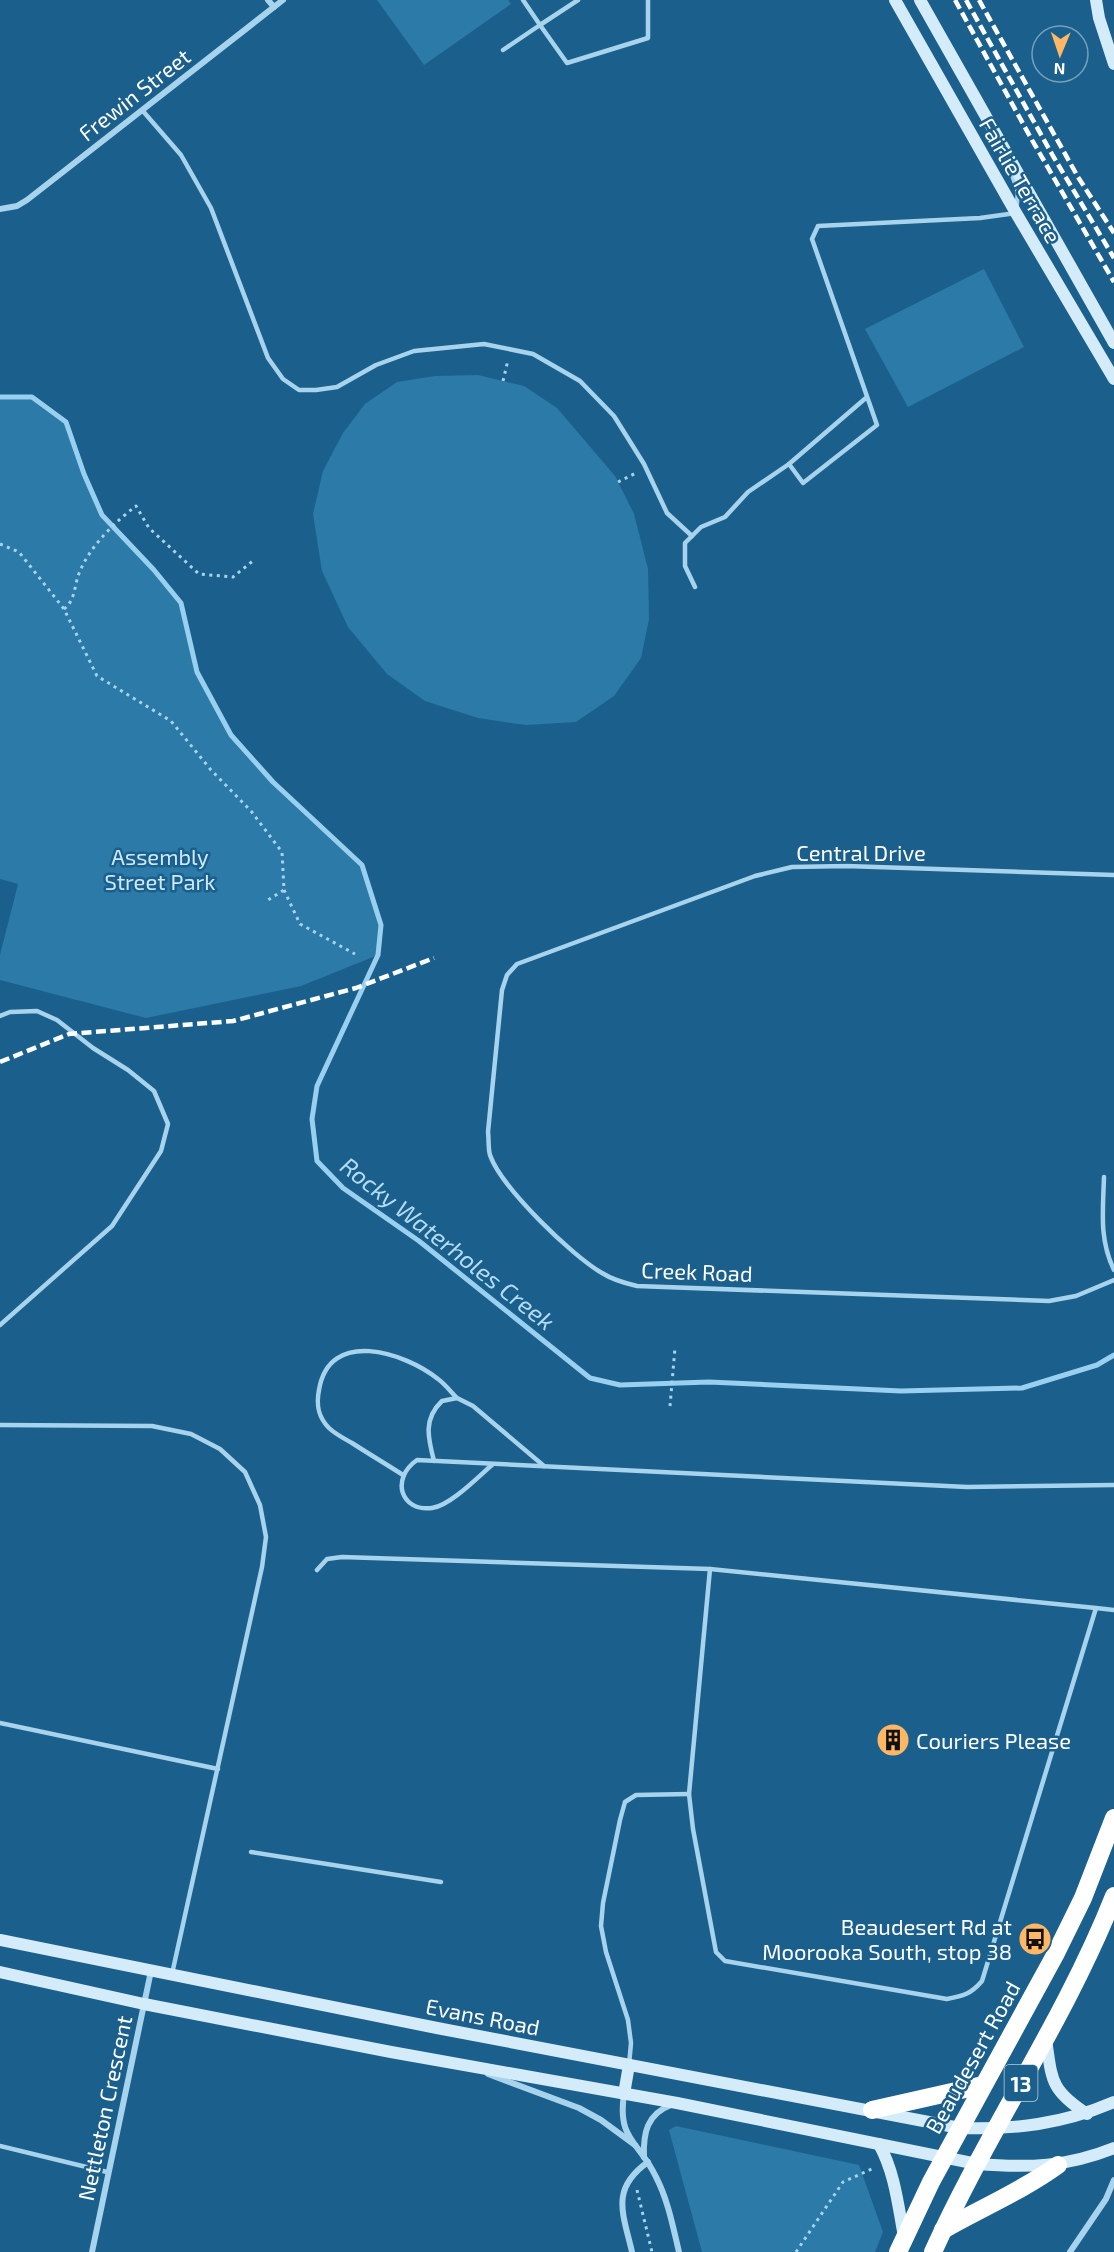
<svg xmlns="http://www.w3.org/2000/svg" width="1114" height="2252" font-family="'Exo 2',sans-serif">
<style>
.green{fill:#2b7aa8}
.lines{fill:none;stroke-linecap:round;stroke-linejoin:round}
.stream{stroke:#9ad0ef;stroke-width:5}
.path{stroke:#a7d3ed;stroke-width:3;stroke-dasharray:3 4.5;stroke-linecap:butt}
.lane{stroke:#a7d3ed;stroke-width:4.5}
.street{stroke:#a7d3ed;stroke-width:6}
.secondary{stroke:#d4ebfa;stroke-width:12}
.highway{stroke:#fff;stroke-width:18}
.rail{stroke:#fff;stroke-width:4.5;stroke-dasharray:10 4.5;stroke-linecap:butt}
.labels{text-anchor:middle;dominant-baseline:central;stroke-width:5;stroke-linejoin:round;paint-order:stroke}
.shield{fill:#1b608c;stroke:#bbcfdc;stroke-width:1.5}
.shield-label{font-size:21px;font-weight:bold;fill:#fff}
.street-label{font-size:22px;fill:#fff;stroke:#1b608c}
.park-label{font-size:22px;fill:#cde9fa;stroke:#1b608c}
.poi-label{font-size:22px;fill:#fff;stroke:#1b608c;text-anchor:start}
.water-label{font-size:24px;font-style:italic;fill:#b3dcf4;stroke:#1b608c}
</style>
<rect width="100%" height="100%" fill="#1b608c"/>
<!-- green -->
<g class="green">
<path d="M377,0H508L511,4L424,65Z"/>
<path d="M984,269L1024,347L908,407L865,329Z"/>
<path d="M478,375L524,386L557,408L615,476L634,514L648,569L649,619L641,658L614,696L576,722L526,725L478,718L425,701L387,674L348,627L322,571L313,514L323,471L343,433L365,404L397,382L435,376Z"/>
<path d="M0,397H32L66,422L84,474L102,515L154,570L181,603L197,672L231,735L273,782L362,865L381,925L378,955L301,986L146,1018L0,980V955L18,884L0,879Z"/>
<path d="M676,2126L859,2165L883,2232L875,2252H702L669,2130Z"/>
</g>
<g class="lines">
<!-- stream -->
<path class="stream" d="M0,397H32L66,422L84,474L102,515L154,570L181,603L197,672L231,735L273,782L362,865L381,925L378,955L317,1086L312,1119L317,1161L343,1188L419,1241L590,1378L620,1385L709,1382L901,1391L1022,1388L1097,1365L1114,1355"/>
<!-- path -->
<g class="path">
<path d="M503,381L508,360"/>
<path d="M618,482L638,472"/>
<path d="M0,544L19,552L64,609L97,676L171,721L211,770L251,811L282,852L284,890L268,900"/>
<path d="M64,609C76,600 74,584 80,571C91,545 115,522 136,506L149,528L199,574L233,577L254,560"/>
<path d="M284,890L300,924L355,954"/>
<path d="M670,1406L675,1348"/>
<path d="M637,2190L652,2252"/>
<path d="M796,2252L843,2182L874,2168"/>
</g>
<!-- lane -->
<g class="lane">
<path d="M523,0L540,25L578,0"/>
<path d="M503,50L540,25L567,63L648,38V0"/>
<path d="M142,110L181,155L211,208L268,358L283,379L299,390H316L337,387L376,365L414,351L484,344L533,354L580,381L614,416L644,464L667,513L692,536"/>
<path d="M867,397L789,464L803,483L877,425L812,239L818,226L980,218L1016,213L1018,192L1011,172"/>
<path d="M695,587L685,566V543L701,527L725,517L748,492L789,464"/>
<path d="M1114,875L846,866L792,867L755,876L517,964L507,975L502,990L488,1132C489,1139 488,1149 490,1155C501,1187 572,1256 602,1273C613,1280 624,1283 637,1286L1049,1301L1076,1296L1114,1280"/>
<path d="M0,1016L10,1012L37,1011L57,1020L93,1048L128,1070L154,1091L168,1124L161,1151L112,1226L0,1325"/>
<path d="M1104,1177C1103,1211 1099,1239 1114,1270"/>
<path d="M0,1425L152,1426L191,1434L220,1449L245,1472L260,1505L266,1537L262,1567L172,1974"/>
<path d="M434,1461C428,1438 423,1419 442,1401L457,1398L473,1406L544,1466"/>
<path d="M493,1464C479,1476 450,1506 432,1508C401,1512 390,1479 417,1460L967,1487L1114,1485"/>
<path d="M403,1475C386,1464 369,1454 352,1443C345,1439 335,1434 329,1428C318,1417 316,1405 319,1390C329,1328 404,1352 438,1379C445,1384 451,1392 457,1398"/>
<path d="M317,1570L327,1559L342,1557L710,1569"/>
<path d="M1096,1608L982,1981C971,1994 963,1996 947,1999L725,1961L716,1952L693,1829L689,1794L710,1569L1096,1608L1114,1610"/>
<path d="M0,1723L218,1769"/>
<path d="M251,1852L441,1882"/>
<path d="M629,2065L631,2043L628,2020L606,1952L601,1926L603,1903L620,1820L625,1802L636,1795L689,1794"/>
<path d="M0,2146L107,2172"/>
</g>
<!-- street -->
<g class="street">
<path d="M268,0L274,7"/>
<path d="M0,209L17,206L27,200L283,0"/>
<path d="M488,2074L579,2108L601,2120L635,2145"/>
<path d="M624,2094C617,2140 639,2141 656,2177C668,2200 673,2227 679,2252"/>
<path d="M644,2157C643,2133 647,2114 671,2105"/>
<path d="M92,2252L151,1971"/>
<path d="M632,2252C623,2213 610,2189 648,2162"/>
<path d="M1070,2252L1106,2199L1114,2180"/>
</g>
<!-- secondary -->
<g class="secondary">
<path d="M895,0L1016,213L1114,379"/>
<path d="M920,0L1114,343"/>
<path d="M1096,0L1099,18L1114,64"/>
<path d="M0,1940L437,2028L960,2128C1014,2130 1063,2124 1114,2102"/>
<path d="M0,1972L144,2004L391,2052L677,2103L977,2164C1028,2168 1067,2167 1114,2148"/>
<path d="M1046,2039C1052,2080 1050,2090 1087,2114"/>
<path d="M624,2094L629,2065"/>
<path d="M879,2144C895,2173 898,2205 904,2237"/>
</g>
<!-- highway -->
<g class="highway">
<path d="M872,2110L983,2085"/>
<path d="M943,2230C981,2208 1022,2191 1058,2165"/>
<path d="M898,2252L931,2182L1055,1955L1083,1898L1114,1818"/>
<path d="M933,2252C988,2130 1065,2020 1114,1896"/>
</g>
<!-- rail -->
<g class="rail">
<path d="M955,0L1032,140L1114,282"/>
<path d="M966,0L1053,156L1114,258"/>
<path d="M979,0L1078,177L1114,233"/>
<path d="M0,1062L69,1034L233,1021L356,988L434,958"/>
</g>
</g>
<!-- icons -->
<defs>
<g id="building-disc" transform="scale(1.725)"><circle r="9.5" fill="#feb764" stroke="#1b608c"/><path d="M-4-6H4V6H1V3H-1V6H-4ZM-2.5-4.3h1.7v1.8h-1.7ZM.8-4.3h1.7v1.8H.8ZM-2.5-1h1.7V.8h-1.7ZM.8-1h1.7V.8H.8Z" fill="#111"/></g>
<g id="bus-disc" transform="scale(1.725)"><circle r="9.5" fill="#feb764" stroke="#1b608c"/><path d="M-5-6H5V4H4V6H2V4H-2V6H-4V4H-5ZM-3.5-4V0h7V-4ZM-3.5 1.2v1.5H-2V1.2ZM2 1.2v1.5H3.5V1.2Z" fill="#111"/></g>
</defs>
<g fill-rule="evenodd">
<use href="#building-disc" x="893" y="1740"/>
<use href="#bus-disc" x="1035" y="1939"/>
</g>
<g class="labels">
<!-- shield labels -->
<rect class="shield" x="1004.5" y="2065" width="33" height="36" rx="4.5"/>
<g class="shield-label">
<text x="1021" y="2083">13</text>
</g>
<!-- street labels -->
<g class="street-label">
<text transform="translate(134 94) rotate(-38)">Frewin Street</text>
<text transform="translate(1021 180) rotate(60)">Fairlie Terrace</text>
<text x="861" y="852">Central Drive</text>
<text transform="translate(697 1271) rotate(2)">Creek Road</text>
<text transform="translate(483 2016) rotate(11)">Evans Road</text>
<text transform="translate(972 2057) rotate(-61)">Beaudesert Road</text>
<text transform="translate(104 2108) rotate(-78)">Nettleton Crescent</text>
</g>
<!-- park labels -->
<g class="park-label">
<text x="160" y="856">Assembly<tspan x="160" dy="25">Street Park</tspan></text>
</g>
<!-- poi labels -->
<g class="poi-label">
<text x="916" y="1740">Couriers Please</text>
<text x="1012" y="1926" text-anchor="end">Beaudesert Rd at<tspan x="1012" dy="25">Moorooka South, stop 38</tspan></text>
</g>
<!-- water labels -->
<g class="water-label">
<text transform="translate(448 1243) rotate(38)">Rocky Waterholes Creek</text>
</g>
</g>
<!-- north arrow -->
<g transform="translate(1060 54) rotate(182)"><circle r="28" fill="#1b608c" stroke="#76a0ba" stroke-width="1.5"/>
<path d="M0-4.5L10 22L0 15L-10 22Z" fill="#feb764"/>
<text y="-9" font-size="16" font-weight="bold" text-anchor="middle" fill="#ffffff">N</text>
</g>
</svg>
